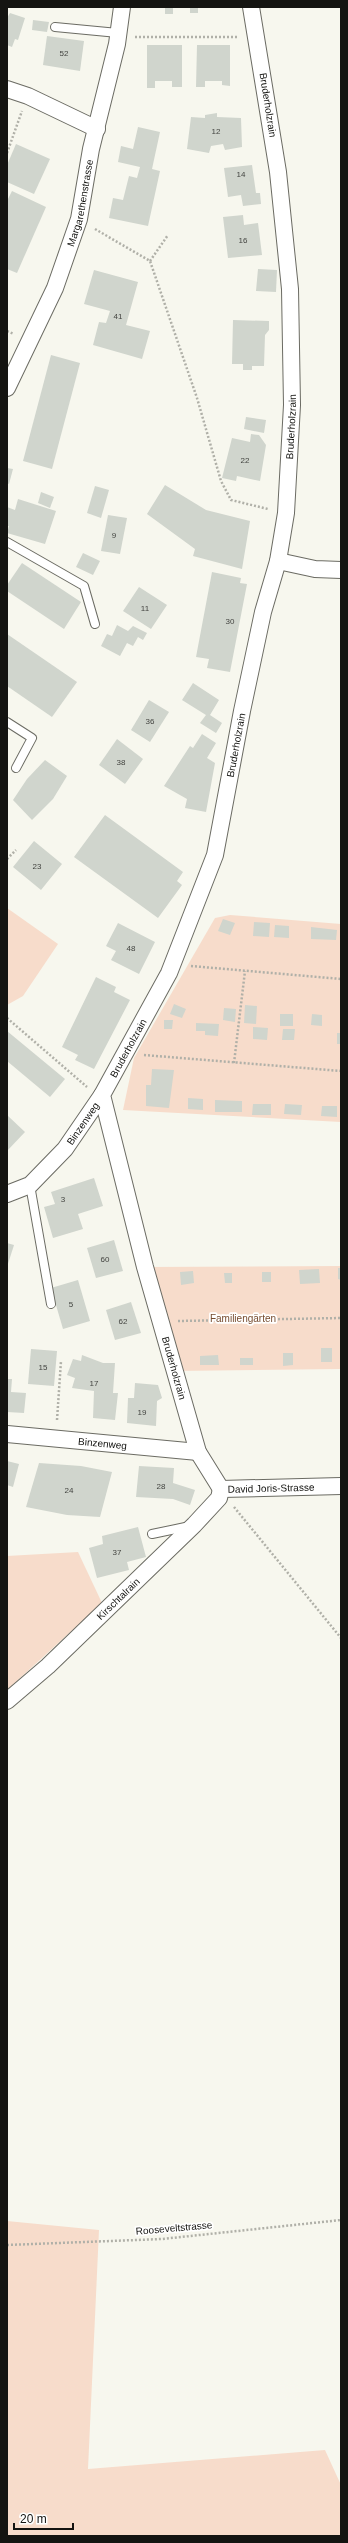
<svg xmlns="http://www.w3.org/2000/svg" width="348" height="2543" font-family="Arial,sans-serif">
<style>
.green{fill:#f7dccb}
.building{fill:#d0d5cd}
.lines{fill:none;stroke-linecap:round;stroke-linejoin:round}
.lane-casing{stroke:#6b6b63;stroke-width:10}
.street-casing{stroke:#6b6b63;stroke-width:18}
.path{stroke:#b0b0a8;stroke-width:2.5;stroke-dasharray:2 2;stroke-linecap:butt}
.lane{stroke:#fff;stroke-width:8}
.street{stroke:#fff;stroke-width:16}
.labels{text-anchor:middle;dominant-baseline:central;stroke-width:3.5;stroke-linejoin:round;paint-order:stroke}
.number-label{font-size:8px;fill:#434440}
.street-label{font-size:10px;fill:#141411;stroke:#fff}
.park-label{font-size:10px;fill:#764c2f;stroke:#fff}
</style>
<rect width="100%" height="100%" fill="#f7f7ee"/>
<!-- green -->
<g class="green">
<path d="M7,908L58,944L23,996L7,1005Z"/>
<path d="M230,915L341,924V1122L123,1110L134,1058L215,918Z"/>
<path d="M341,1266V1369L175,1371L145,1267Z"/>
<path d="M78,1552L102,1603L7,1690V1556Z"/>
<path d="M7,2221L99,2230L88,2469L325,2450L341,2485V2536H7Z"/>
</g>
<!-- building -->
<g class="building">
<rect x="165" y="7" width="8" height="7"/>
<rect x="190" y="7" width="8" height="6"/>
<path d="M10,13L25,18L18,40L15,39L12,47L7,45V18Z"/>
<path d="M33,20L49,22L47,32L32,30Z"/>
<path d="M47,36L84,41L80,71L43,65Z"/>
<path d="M147,45H182V87H172V81H155V88H147Z"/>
<path d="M197,45H230V86L222,85V81H205V87H196Z"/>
<path d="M217,113V117L241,118L242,147L225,150L223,144L211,146L209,153L187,149L191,117L205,118V115Z"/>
<path d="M138,127L160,132L152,169L160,171L148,226L109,218L113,198L123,200L129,176L137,178L140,167L118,162L121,146L133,149Z"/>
<path d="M16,144L50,159L34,194L7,182V165Z"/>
<path d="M252,165L256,193H260L261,204L243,206L241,195L228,197L224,168Z"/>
<path d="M12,191L46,207L17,273L7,269V201Z"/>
<path d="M243,215L244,225L258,223L262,255L228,258L223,217Z"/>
<path d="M258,269L277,270L276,292L256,291Z"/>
<path d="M94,270L138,282L126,325L150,331L142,359L93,345L99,322L106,323L110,311L84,304Z"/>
<path d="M233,320L269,321V330L265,335L264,366H252V370H243V364H232Z"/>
<path d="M51,355L80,363L52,469L23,461Z"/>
<path d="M246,417L266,420L264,433L244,429Z"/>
<path d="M251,434L259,435L266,445L260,481L237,476L236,481L222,478L232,438L250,442Z"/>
<path d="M7,468L13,469L9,484L7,483Z"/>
<path d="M165,485L206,510L250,521L242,569L193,556L195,549L147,514Z"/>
<path d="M95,486L109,490L101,518L87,513Z"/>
<path d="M41,492L54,497L50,508L38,503Z"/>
<path d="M18,499L56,511L45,544L7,533L9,526H7V507L15,510Z"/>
<path d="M108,515L127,518L120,554L101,551Z"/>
<path d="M83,553L100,561L93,575L76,567Z"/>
<path d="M22,563L81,602L64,629L7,591V585Z"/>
<path d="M212,572L241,578L240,583L247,584L230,672L207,668L209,659L196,657Z"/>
<path d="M139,587L167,605L151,629L123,611Z"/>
<path d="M117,625L128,631L133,626L147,633L143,640L138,637L133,646L127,643L120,656L101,646L107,634L112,636Z"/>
<path d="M7,634L77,682L52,717L7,686Z"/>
<path d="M193,683L219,700L210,715L222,723L216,733L200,723L206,715L182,700Z"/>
<path d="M149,700L169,712L150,742L131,730Z"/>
<path d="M202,734L216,743L207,758L215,763L206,812L185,808L187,799L164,786L190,746L193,748Z"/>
<path d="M117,739L143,759L125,784L99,765Z"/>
<path d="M45,760L67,776L53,799L32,820L13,800L27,779Z"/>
<path d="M105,815L183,872L177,881L182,885L158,918L74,857Z"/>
<path d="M34,841L62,864L41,890L13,867Z"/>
<path d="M223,919L235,923L230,935L218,931Z"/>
<path d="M254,922L270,923L269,937L253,936Z"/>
<path d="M118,923L155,942L139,974L111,960L116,951L106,946Z"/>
<path d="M275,925L289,926V938L274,937Z"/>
<path d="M311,927L337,930L336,940L311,939Z"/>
<path d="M96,977L116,987L114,992L130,1000L94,1069L75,1060L78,1055L62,1047Z"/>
<path d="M174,1004L186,1009L182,1018L170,1014Z"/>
<path d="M245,1005L257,1006L256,1024L244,1023Z"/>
<path d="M224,1008L236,1009L235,1022L223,1020Z"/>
<rect x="280" y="1014" width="13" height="12"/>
<path d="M312,1014L322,1015V1026L311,1025Z"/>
<path d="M164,1020H173L172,1029H164Z"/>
<path d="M196,1023L219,1024L218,1036L205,1035V1031H196Z"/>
<path d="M253,1027L268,1028L267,1040L253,1039Z"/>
<path d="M283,1029H295L294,1040H282Z"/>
<path d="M7,1031L65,1079L50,1097L7,1061Z"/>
<rect x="337" y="1033" width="4" height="11"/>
<path d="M152,1069L174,1070L169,1108L146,1106V1085H151Z"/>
<path d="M188,1098L203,1099V1110L188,1109Z"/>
<path d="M215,1100L242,1101V1112H215Z"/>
<path d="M253,1104H271V1115H252Z"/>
<path d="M285,1104L302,1105L301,1115L284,1114Z"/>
<path d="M322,1106H337V1117L321,1116Z"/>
<path d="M7,1115L25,1132L7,1151Z"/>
<path d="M94,1178L103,1206L78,1214L83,1229L53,1238L44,1207L55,1204L51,1192Z"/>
<path d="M114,1240L123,1271L96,1278L87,1248Z"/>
<path d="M7,1243L14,1245L7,1267Z"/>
<path d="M338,1268H341V1280L338,1279Z"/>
<path d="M319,1269L320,1283L300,1284L299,1270Z"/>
<path d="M193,1271L194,1283L181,1285L180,1272Z"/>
<rect x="262" y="1272" width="9" height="10"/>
<path d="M224,1273H232V1283H225Z"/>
<path d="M78,1280L90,1321L63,1329L51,1288Z"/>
<path d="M131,1302L141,1333L115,1340L106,1310Z"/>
<rect x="321" y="1348" width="11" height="14"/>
<path d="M31,1349L57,1351L54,1386L28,1384Z"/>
<path d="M283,1353H293V1365L283,1366Z"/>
<path d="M82,1355L103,1363H115L113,1393H118L115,1420L93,1418L94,1391L72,1388L75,1378L67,1375L73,1359L81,1361Z"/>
<path d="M218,1355L219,1365H200V1356Z"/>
<rect x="240" y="1358" width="13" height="7"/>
<path d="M7,1379H12L11,1392L26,1393L24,1413L7,1412Z"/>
<path d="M135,1383L158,1385L162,1398L157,1401L156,1426L127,1423L128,1398H134Z"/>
<path d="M7,1461L19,1464L13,1487L7,1485Z"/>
<path d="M39,1463L81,1466L112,1472L100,1517L67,1515L26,1507Z"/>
<path d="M139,1466L174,1468L173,1483L195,1490L190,1505L173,1499L136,1497Z"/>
<path d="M138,1527L146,1557L127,1562L129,1570L97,1578L89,1548L103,1544L102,1536Z"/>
</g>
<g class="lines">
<!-- lane casing -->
<g class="lane-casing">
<g id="lane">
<path d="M55,27L118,33"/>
<path d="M7,542L84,586L95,624"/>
<path d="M7,722L32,738L16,768"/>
<path d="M30,1185L51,1304"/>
<path d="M152,1534L190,1526"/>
</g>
</g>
<!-- street casing -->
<g class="street-casing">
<g id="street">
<path d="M7,89L28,96L97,129"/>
<path id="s1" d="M7,388L55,288L79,219L91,149L117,44L122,7"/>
<path d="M278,561L315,569L341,570"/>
<path id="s2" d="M7,1194L30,1185L65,1149L102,1095"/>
<path id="s3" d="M7,1434L198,1452"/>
<path id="s4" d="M221,1489L198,1452L145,1267L102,1095L169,973L215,855L242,711L263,612L278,561L286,513L292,405L290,289L278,172L251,7"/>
<path id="s5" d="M221,1489L341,1486"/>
<path id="s6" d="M7,1701L48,1666L194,1525L219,1498L221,1489"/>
</g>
</g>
<!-- path -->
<g class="path">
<path d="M135,37H238"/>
<path d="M7,153L22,111"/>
<path d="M95,229L150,261L197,398L221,481L231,500L268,509"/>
<path d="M150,261L168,235"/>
<path d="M7,331L14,334"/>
<path d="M7,859L16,850"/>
<path d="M191,966L341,979"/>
<path d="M7,1018L87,1087"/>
<path d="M144,1055L341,1071"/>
<path d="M234,1063L245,971"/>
<path d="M178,1321L341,1318"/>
<path d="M57,1420L61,1361"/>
<path d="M234,1507L341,1638"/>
<path d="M7,2245L162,2239L341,2220"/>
</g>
<!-- lane -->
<use href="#lane" class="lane"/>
<!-- street -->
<use href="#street" class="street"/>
</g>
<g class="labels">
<!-- number labels -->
<g class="number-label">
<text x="64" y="53">52</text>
<text x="216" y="131">12</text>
<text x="241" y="174">14</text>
<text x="243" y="240">16</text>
<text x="118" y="316">41</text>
<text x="245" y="460">22</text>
<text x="114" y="535">9</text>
<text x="145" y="608">11</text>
<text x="230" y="621">30</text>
<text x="150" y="721">36</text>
<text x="121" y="762">38</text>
<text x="37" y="866">23</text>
<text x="131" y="948">48</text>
<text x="63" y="1199">3</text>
<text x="105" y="1259">60</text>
<text x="71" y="1304">5</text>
<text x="123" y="1321">62</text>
<text x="43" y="1367">15</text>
<text x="94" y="1383">17</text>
<text x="142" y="1412">19</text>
<text x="161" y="1486">28</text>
<text x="69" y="1490">24</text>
<text x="117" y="1552">37</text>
</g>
<!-- street labels -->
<g class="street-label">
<text transform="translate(268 105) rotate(81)">Bruderholzrain</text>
<text stroke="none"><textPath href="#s1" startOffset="200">Margarethenstrasse</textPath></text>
<text stroke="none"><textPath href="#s4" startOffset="1115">Bruderholzrain</textPath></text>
<text stroke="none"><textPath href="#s4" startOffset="791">Bruderholzrain</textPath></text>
<text stroke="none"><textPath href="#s4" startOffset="467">Bruderholzrain</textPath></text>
<text stroke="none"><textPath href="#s2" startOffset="106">Binzenweg</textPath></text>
<text transform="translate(174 1368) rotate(74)">Bruderholzrain</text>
<text stroke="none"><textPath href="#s3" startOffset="96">Binzenweg</textPath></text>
<text stroke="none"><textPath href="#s5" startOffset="50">David Joris-Strasse</textPath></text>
<text stroke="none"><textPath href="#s6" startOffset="151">Kirschtalrain</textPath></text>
<text transform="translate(174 2228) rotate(-5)">Rooseveltstrasse</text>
</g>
<!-- park labels -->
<g class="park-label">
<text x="243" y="1318">Familiengärten</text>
</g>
</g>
<!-- border -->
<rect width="348" height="2543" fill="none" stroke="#141411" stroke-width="16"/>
<!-- scale -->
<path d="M14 2523v6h59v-6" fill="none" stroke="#141411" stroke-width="2"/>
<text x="20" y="2523" font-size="12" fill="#141411" stroke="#ffffff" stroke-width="3" paint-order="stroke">20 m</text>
</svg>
